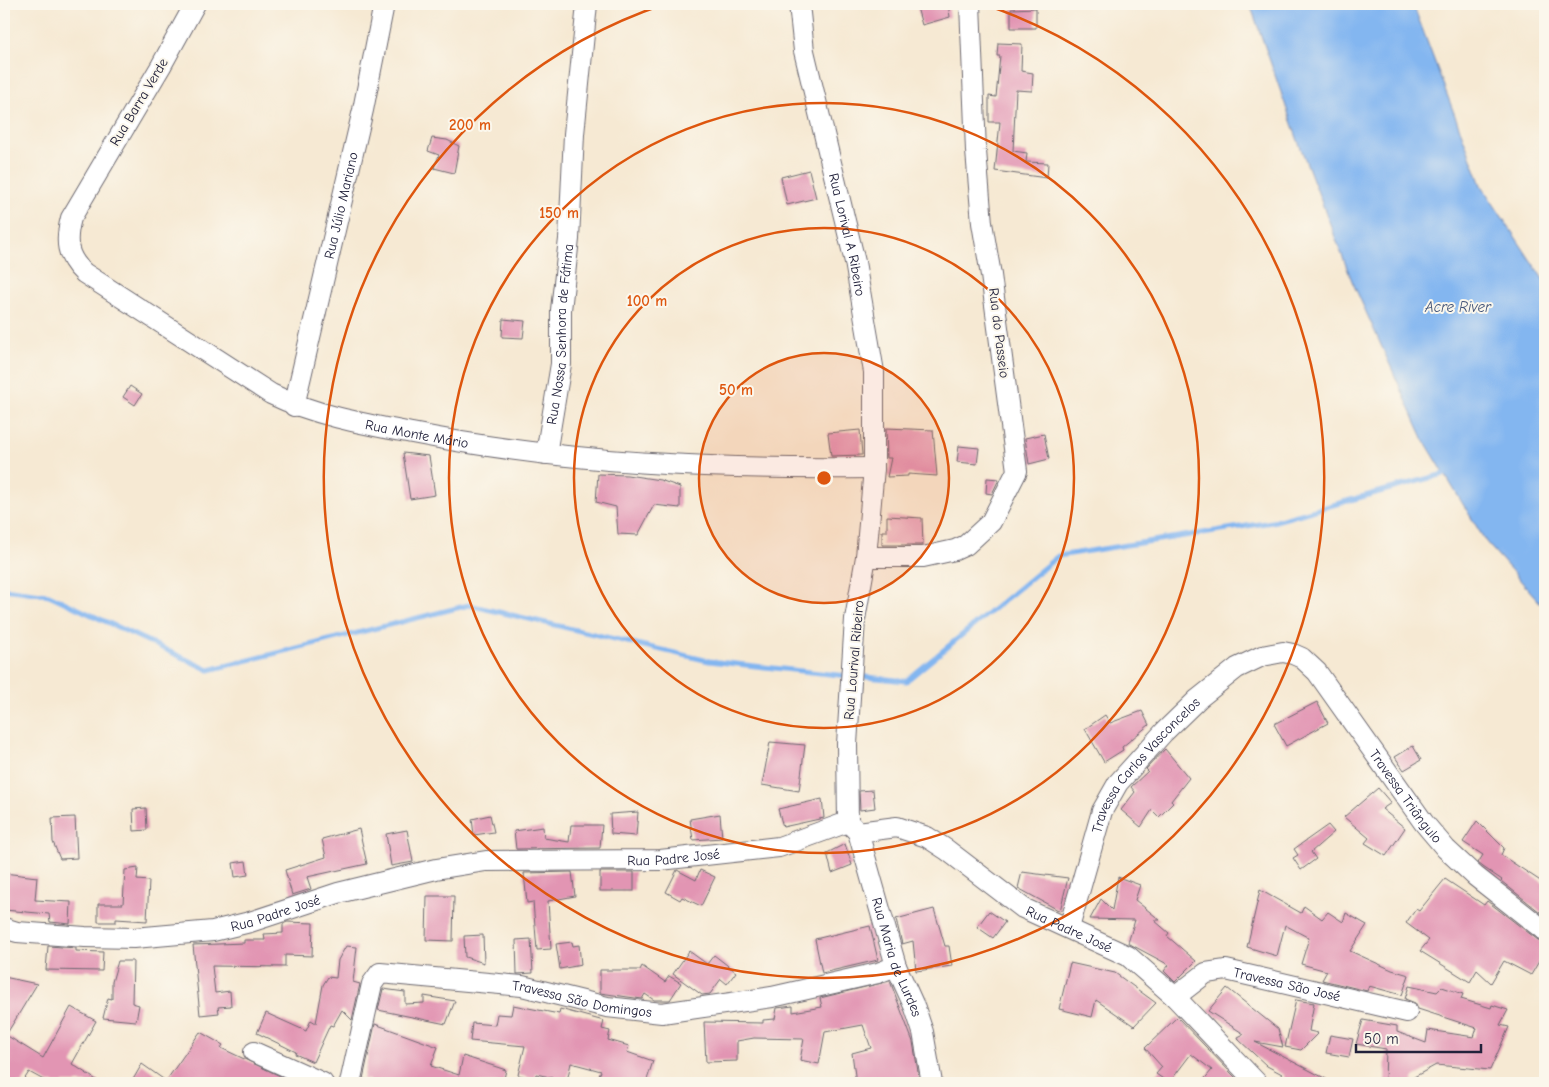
<svg xmlns="http://www.w3.org/2000/svg" width="1549" height="1087" font-family="'Comic Neue',sans-serif">
<style>
.water{fill:#83b6f0;stroke:#526c96}
.lines{fill:none;stroke-linecap:round;stroke-linejoin:round}
.stream{stroke:#83b6f0;stroke-width:5}
.building{fill:#e295b3}
.minor-casing{stroke:#6c6870;stroke-width:22}
.minor{stroke:#fff;stroke-width:20}
.ring{fill:none;stroke:#de560e;stroke-width:2.5}
.labels{text-anchor:middle;dominant-baseline:central;stroke-width:4;stroke-linejoin:round;paint-order:stroke}
.street-label{font-size:14px;fill:#22223b;stroke:#fbf7ec}
.water-label{font-size:15px;font-style:italic;fill:#44567a;stroke:#fbf7ec}
.centre{fill:#de560e;stroke:#fbf7ec;stroke-width:2.5}
.ring-label{font-size:15px;text-anchor:middle;font-weight:bold;fill:#de560e;stroke:#fbf7ec;stroke-width:4;stroke-linejoin:round;paint-order:stroke}
</style>
<rect width="100%" height="100%" fill="#fbf7ec"/>
<filter id="ink" filterUnits="userSpaceOnUse"><feTurbulence type="fractalNoise" baseFrequency=".02" numOctaves="2"/><feDisplacementMap in="SourceGraphic" scale="10" xChannelSelector="R" yChannelSelector="G"/><feConvolveMatrix kernelMatrix="1 2 1 2 8 2 1 2 1" color-interpolation-filters="sRGB"/></filter>
<filter id="wash" filterUnits="userSpaceOnUse"><feTurbulence type="fractalNoise" baseFrequency=".0096" numOctaves="4" result="noise"/><feDisplacementMap in="SourceGraphic" scale="20" xChannelSelector="R" yChannelSelector="G"/><feGaussianBlur stdDeviation="1.12" result="paint"/><feColorMatrix in="noise" values="0 0 0 0 0 0 0 0 0 0 0 0 0 0 0 0 0 1.4 0 .05"/><feComposite in="paint" operator="in"/></filter>
<g filter="url(#wash)">
<rect width="100%" height="100%" fill="#f6e9d3"/>
<!-- water -->
<path class="water" d="M1250,4H1413L1481,185L1545,282V608L1486,542L1424,440L1352,281L1297,138Z"/>
<g class="lines">
<!-- stream -->
<g class="stream">
<path d="M4,589L49,595L209,670L469,605L709,661L848,676"/>
<path d="M857,676L906,681L1058,556L1272,522L1451,472"/>
</g>
</g>
<g id="blocks">
<!-- building -->
<g class="building">
<path d="M916,4H948L950,17L922,25Z"/>
<path d="M1036,8V28H1011V9Z"/>
<path d="M998,43L1022,44L1021,71L1033,73L1032,91L1016,90L1013,151L1027,153L1026,162L1048,163L1047,178L995,171L1000,122H989V96L996,97L1000,56H997Z"/>
<path d="M432,138L447,140L459,146L454,173L434,168L439,155L428,151Z"/>
<path d="M809,170L816,198L787,205L781,177Z"/>
<path d="M503,319L525,321L523,338L502,337Z"/>
<path d="M130,386L142,394L135,405L123,397Z"/>
<path d="M886,428L933,430L937,476L908,474V476L887,477L891,458H887Z"/>
<path d="M860,430L862,455L831,456L828,433Z"/>
<path d="M1044,434L1049,459L1029,464L1025,438Z"/>
<path d="M959,446L979,448L977,464L957,462Z"/>
<path d="M403,453L429,456L435,495L410,499Z"/>
<path d="M598,474L627,475L660,480L680,487V508L654,505L638,535L618,534L616,507L596,502Z"/>
<path d="M987,478L999,479L992,494L986,493Z"/>
<path d="M887,516L922,518L923,545H882V531H887Z"/>
<path d="M1317,702L1328,723L1286,746L1274,724Z"/>
<path d="M1142,711L1149,725L1122,747L1123,750L1104,762L1085,729L1105,715L1110,723Z"/>
<path d="M770,742L805,745L799,791L762,785Z"/>
<path d="M1413,746L1421,760L1404,770L1395,757Z"/>
<path d="M1165,749L1189,778L1171,801L1173,803L1159,817L1152,810L1141,827L1121,810L1135,792L1131,787L1148,771L1146,769Z"/>
<path d="M1378,788L1391,803L1382,809L1405,828L1386,856L1365,843L1369,838L1344,817Z"/>
<path d="M873,790L875,808L860,810L859,791Z"/>
<path d="M822,799L824,818L783,827L778,809Z"/>
<path d="M146,808L147,830L134,831L133,809Z"/>
<path d="M638,812L636,836L611,834L610,814Z"/>
<path d="M720,814L722,838L693,840L690,819Z"/>
<path d="M490,815L494,832L474,835L472,819Z"/>
<path d="M75,817L77,858L60,859L53,842L52,818Z"/>
<path d="M1477,821L1504,848L1501,855L1545,884V916L1501,881L1502,880L1483,867L1478,863L1483,855L1463,842Z"/>
<path d="M571,825H602L600,848L516,849L514,831L543,827L544,838L569,842Z"/>
<path d="M1328,825L1334,832L1311,852L1316,859L1301,870L1293,858L1298,855L1294,849Z"/>
<path d="M359,829L367,864L307,877L311,889L292,895L285,870L326,857L322,839Z"/>
<path d="M407,830L413,862L391,866L386,834Z"/>
<path d="M845,844L852,865L832,873L827,853Z"/>
<path d="M246,861L248,875L235,877L233,863Z"/>
<path d="M138,868L137,880L149,881L147,921L116,919V922H98V904H123L125,870Z"/>
<path d="M677,870L696,880L700,870L715,877L701,906L682,897L680,900L666,892Z"/>
<path d="M572,872L575,896L548,901L551,949L537,950L533,902L527,903L524,873Z"/>
<rect x="600" y="872" width="34" height="19"/>
<path d="M1022,872L1068,878L1060,911L1018,888Z"/>
<path d="M4,873L37,877L35,900L71,902L70,924L50,922L49,914L4,910Z"/>
<path d="M1118,877L1140,885L1135,900L1160,920H1154L1169,933L1167,936L1196,961L1175,982L1164,971L1169,965L1128,943L1135,920L1090,919L1101,899L1112,910Z"/>
<path d="M1445,879L1484,905L1487,901L1538,940L1545,943V951L1531,975L1504,961L1491,983L1477,970L1470,982L1420,951L1429,940L1406,923L1416,909L1419,911Z"/>
<path d="M1260,890L1301,913L1304,906L1322,919L1328,912L1343,922L1346,913L1367,925L1350,951L1392,970L1409,975L1402,995L1369,986L1367,991L1322,980L1327,971L1301,964L1309,938L1285,925L1277,956L1247,947Z"/>
<path d="M427,896H454L453,941L426,940Z"/>
<path d="M934,909L945,946H949L952,966L916,971L913,941L902,944L896,919Z"/>
<path d="M989,911L1005,922L993,938L977,927Z"/>
<path d="M287,922L313,923L312,956L285,955V967L212,966L215,993L230,991L231,1006L218,1007L219,1013L200,1015L193,945L244,943V940H265L264,934L283,933V924Z"/>
<path d="M870,926L878,960L822,973L815,939Z"/>
<path d="M483,935L484,963L465,957L464,936Z"/>
<path d="M531,939L533,973L517,974L516,940Z"/>
<path d="M572,942L573,946L579,945L581,965L560,969L556,944Z"/>
<path d="M48,946L76,948V951L103,952L102,971L46,970Z"/>
<path d="M346,946L357,947L353,982L360,984L352,1020L342,1010L333,1026L330,1025L313,1062L295,1054L296,1052L257,1033L266,1013L306,1031L311,1020L316,1023L323,985L328,977L336,978L338,960Z"/>
<path d="M689,951L707,964L714,955L736,972L727,984L721,979L710,994L702,995L673,974Z"/>
<path d="M118,961H133L132,1003L139,1005L136,1021L103,1018L108,998L112,999V982Z"/>
<path d="M1070,963L1115,973L1156,1003L1134,1026L1096,1000L1092,1017L1059,1009Z"/>
<path d="M642,966L665,982L669,976L681,983L670,1000H654L645,994L642,999L600,993V970H640Z"/>
<path d="M4,977L37,984L6,1035L43,1058L71,1007L96,1021L72,1064L101,1083H49L29,1072L22,1083H4Z"/>
<path d="M890,981L913,1042L920,1083H856L852,1053L871,1048L863,1025L825,1032L819,1064L800,1060L804,1039L754,1038L737,1041V1061L706,1062L704,1022L763,1023V1020L775,1019L777,1008L793,1006V1012L822,1007L820,998Z"/>
<path d="M1409,986L1437,992L1442,987L1463,994L1461,999L1491,1008L1492,1005L1508,1010L1500,1025L1509,1027L1490,1070L1436,1065L1414,1077L1412,1083H1385L1386,1049L1356,1044L1363,1020L1397,1026V1032L1426,1043L1428,1030L1474,1037L1477,1028L1418,1009L1415,1003L1405,999Z"/>
<path d="M1227,988L1278,1029L1283,1047L1255,1042L1334,1083H1288L1282,1074L1267,1066L1239,1040L1238,1037L1244,1034L1208,1011Z"/>
<path d="M383,989L405,992V1004L424,1003V996L455,1001L446,1024L378,1010Z"/>
<path d="M1296,1000L1314,1003L1309,1031L1318,1033L1301,1050L1285,1047Z"/>
<path d="M513,1005L559,1014L560,1009L604,1021L602,1029L610,1031L608,1040L629,1046L627,1052L653,1061L646,1083H626L599,1076L601,1071L571,1063L567,1081L536,1074L535,1079L518,1075L525,1046L470,1041L472,1023L495,1025L497,1014L511,1015Z"/>
<path d="M1177,1017L1233,1075L1241,1083H1201L1212,1070L1191,1054L1169,1083L1156,1074L1162,1067L1145,1048Z"/>
<path d="M375,1024L438,1047L431,1066L459,1075L463,1056L506,1070L503,1083H368L369,1080L363,1079Z"/>
<path d="M200,1032L223,1045L221,1048L295,1083H131L142,1064L166,1081Z"/>
<path d="M1330,1035L1353,1039L1349,1057L1326,1053Z"/>
</g>
</g>
</g>
<g filter="url(#ink)">
<use href="#blocks" fill-opacity="0" stroke="#6c6870" stroke-width="1"/>
<g class="lines">
<!-- minor casing -->
<g class="minor-casing">
<g id="minor">
<path id="s1" d="M195,4L161,66L71,218C65,241 66,256 84,273L271,394C314,415 364,424 412,433C564,463 719,470 874,468"/>
<path id="s2" d="M799,4L804,51L855,262L874,372V468L866,557L855,619L847,744L848,822"/>
<path id="s3" d="M294,406L363,110L384,4"/>
<path id="s4" d="M546,454L561,364V310L569,239L574,134L587,4"/>
<path d="M866,557H923L955,550L966,545L991,522L1017,471L991,275L982,223L976,151L970,4"/>
<path id="s5" d="M858,832L897,827L927,837L947,850L1023,908L1128,956L1175,997L1257,1083"/>
<path id="s6" d="M858,832L896,966L915,1008L923,1032L932,1083"/>
<path id="s7" d="M4,928L17,932L85,937L134,938L213,931L250,922L338,893L436,869L486,861L660,860L779,847L848,822L858,832"/>
<path id="s8" d="M1069,928L1102,811L1118,783L1164,732L1198,699L1237,668L1262,656L1283,652L1293,654L1302,658L1317,672L1424,823L1446,849L1475,876L1545,931"/>
<path id="s9" d="M1175,997L1206,973L1226,970L1407,1012"/>
<path d="M254,1052L323,1083"/>
<path id="s10" d="M350,1083L372,984L380,973L522,986L607,1007L662,1013L772,997L878,973L896,966"/>
</g>
</g>
<!-- minor -->
<use href="#minor" class="minor"/>
</g>
</g>
<!-- distance rings -->
<circle cx="824" cy="478" r="125" fill="#de560e" fill-opacity=".12"/>
<g class="ring">
<circle cx="824" cy="478" r="125"/>
<circle cx="824" cy="478" r="250"/>
<circle cx="824" cy="478" r="375"/>
<path d="M983 4A500 500 0 1 1 665 4"/>
</g>
<g class="labels">
<!-- street labels -->
<g class="street-label">
<text transform="translate(139 102) rotate(-59)">Rua Barra Verde</text>
<text stroke="none"><textPath href="#s3" startOffset="206">Rua Júlio Mariano</textPath></text>
<text stroke="none"><textPath href="#s2" startOffset="236">Rua Lorival A Ribeiro</textPath></text>
<text transform="translate(999 333) rotate(83)">Rua do Passeio</text>
<text stroke="none"><textPath href="#s4" startOffset="121">Rua Nossa Senhora de Fátima</textPath></text>
<text stroke="none"><textPath href="#s1" startOffset="682">Rua Monte Mário</textPath></text>
<text transform="translate(854 660) rotate(-85)">Rua Lourival Ribeiro</text>
<text stroke="none"><textPath href="#s8" startOffset="184">Travessa Carlos Vasconcelos</textPath></text>
<text stroke="none"><textPath href="#s8" startOffset="562">Travessa Triângulo</textPath></text>
<text stroke="none"><textPath href="#s7" startOffset="680">Rua Padre José</textPath></text>
<text stroke="none"><textPath href="#s7" startOffset="275">Rua Padre José</textPath></text>
<text stroke="none"><textPath href="#s5" startOffset="241">Rua Padre José</textPath></text>
<text stroke="none"><textPath href="#s6" startOffset="131">Rua Maria de Lurdes</textPath></text>
<text stroke="none"><textPath href="#s9" startOffset="122">Travessa São José</textPath></text>
<text stroke="none"><textPath href="#s10" startOffset="319">Travessa São Domingos</textPath></text>
</g>
<!-- water labels -->
<g class="water-label">
<text x="1458" y="307">Acre River</text>
</g>
</g>
<circle cx="824" cy="478" r="8" class="centre"/>
<g class="ring-label">
<text x="470" y="130">200 m</text>
<text x="559" y="218">150 m</text>
<text x="647" y="306">100 m</text>
<text x="736" y="395">50 m</text>
</g>
<!-- margin -->
<rect width="1549" height="1087" fill="none" stroke="#fbf7ec" stroke-width="20"/>
<!-- scale -->
<path d="M1356 1044v8h125v-8" fill="none" stroke="#22223b" stroke-width="2.5"/>
<text x="1364" y="1044" font-size="15" fill="#22223b" stroke="#fbf7ec" stroke-width="4" paint-order="stroke">50 m</text>
</svg>
